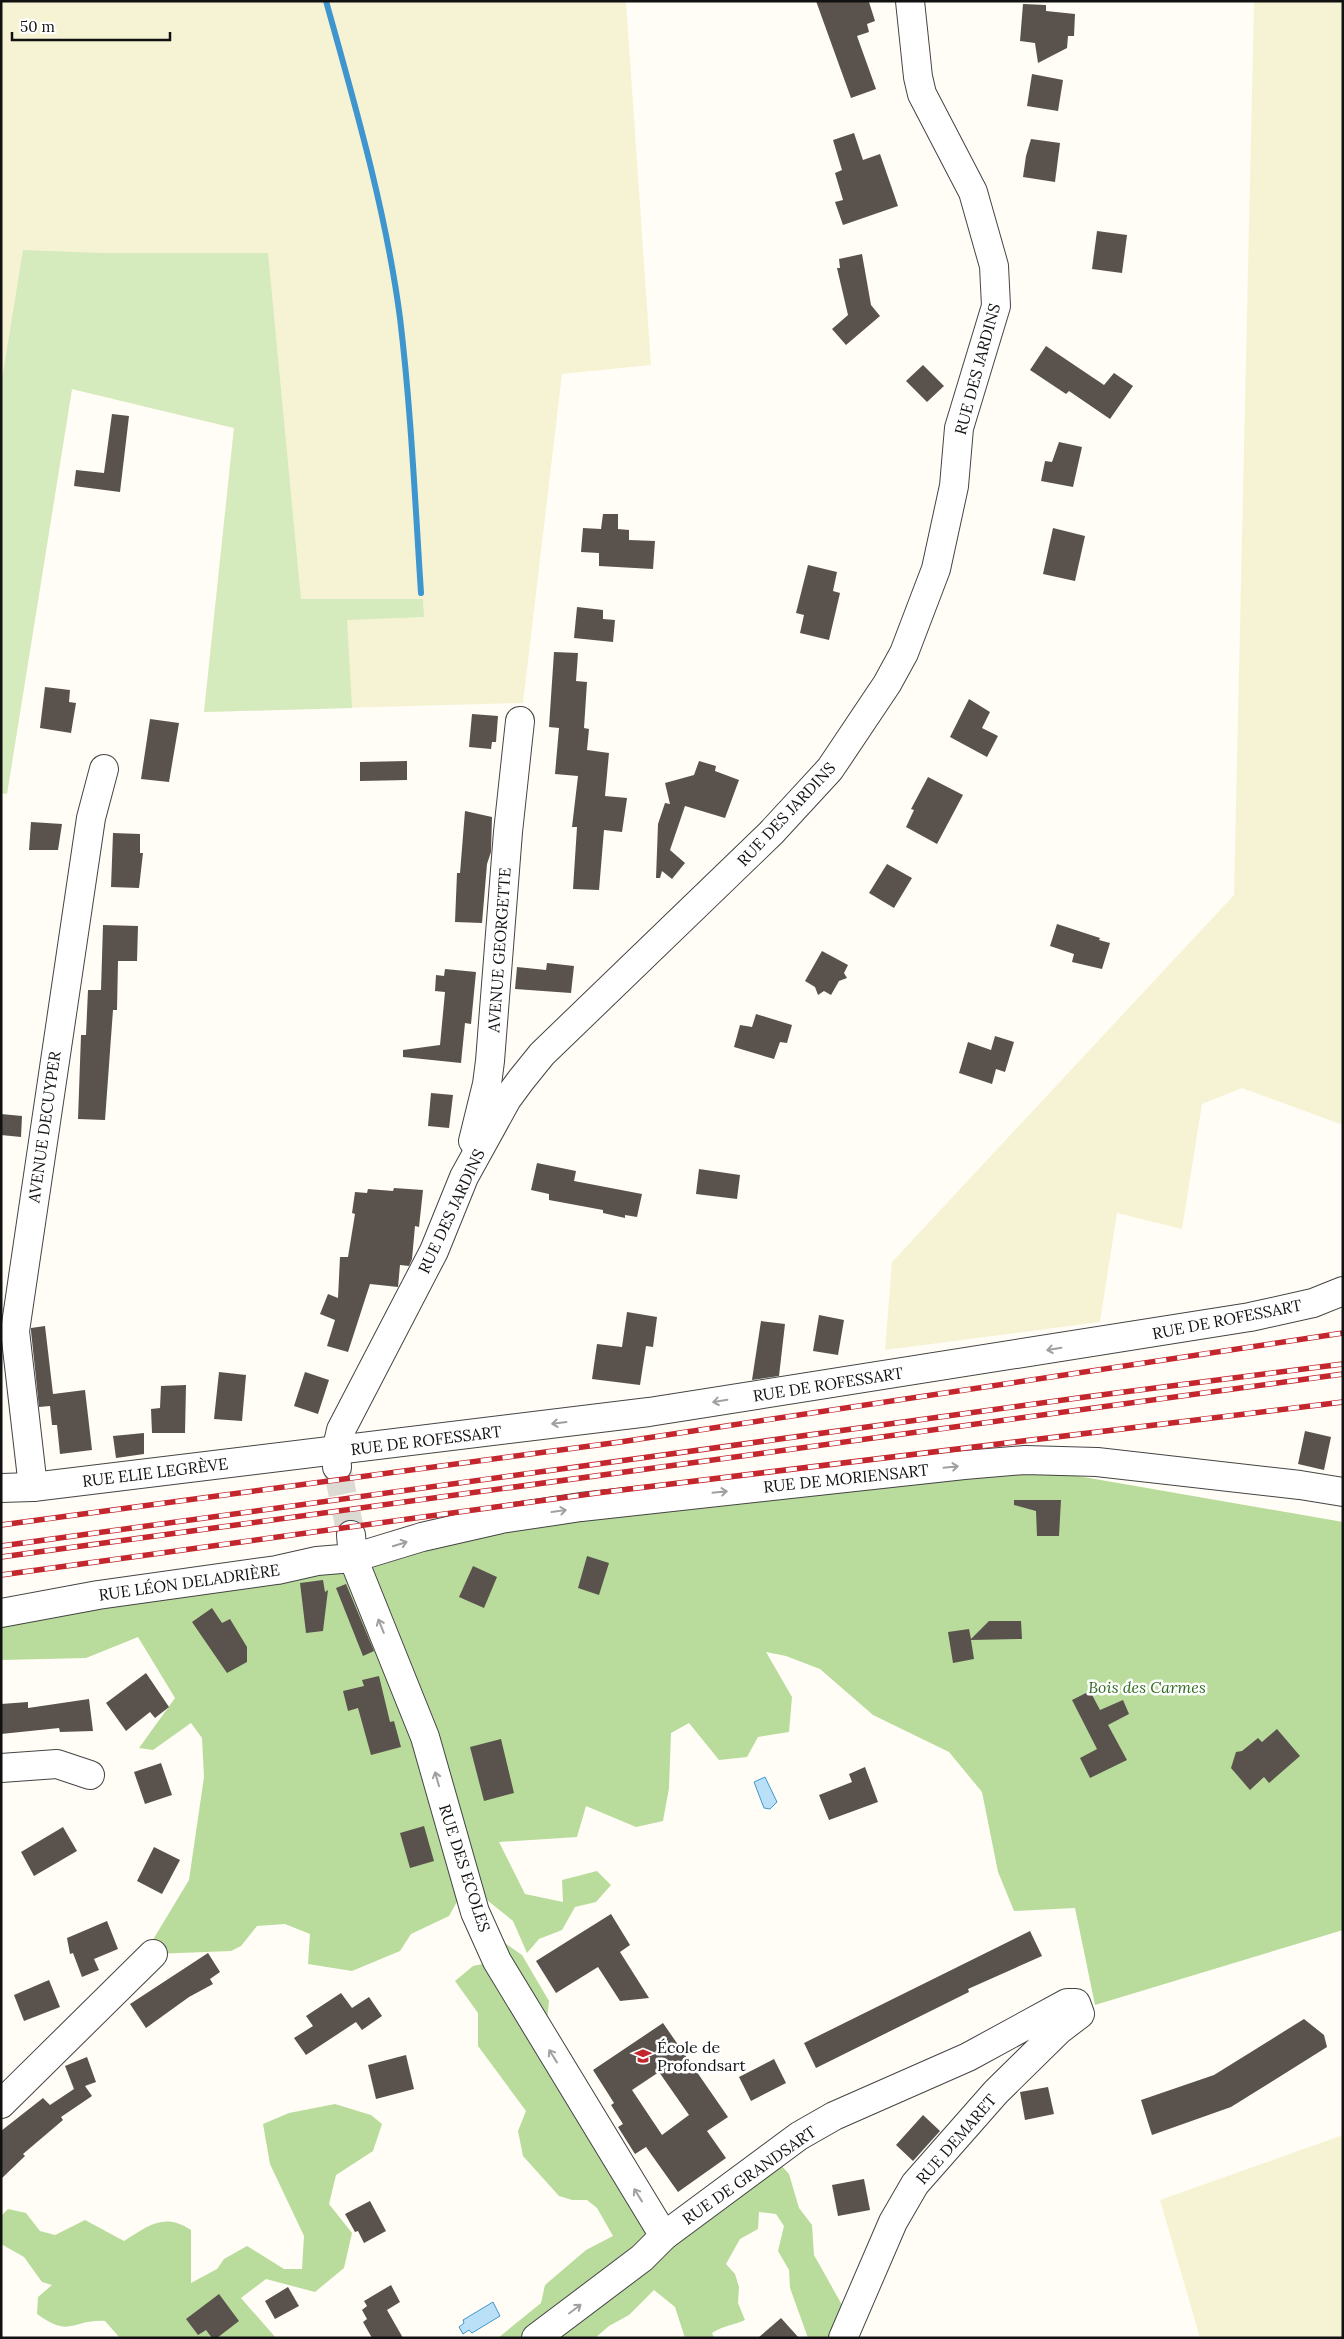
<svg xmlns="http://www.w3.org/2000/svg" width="1344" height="2339" font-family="Lora,serif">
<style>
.farmland{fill:#f6f3d4}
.green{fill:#d5ebbd}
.forest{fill:#b9dc9c}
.water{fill:#b9e0f7;stroke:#3f96cf}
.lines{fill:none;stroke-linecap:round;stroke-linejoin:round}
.stream{stroke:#3f96cf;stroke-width:6}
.building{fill:#5a524d;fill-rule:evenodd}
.minor-tunnel{stroke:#dbdad3;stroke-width:28;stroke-dasharray:28 14;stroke-linecap:butt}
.minor-casing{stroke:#444;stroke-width:30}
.minor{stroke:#fff;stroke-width:28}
.rail-casing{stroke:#c4262e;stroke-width:5.5}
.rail{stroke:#fff;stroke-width:4;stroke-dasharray:11;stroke-linecap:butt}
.oneway{stroke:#a0a0a0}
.labels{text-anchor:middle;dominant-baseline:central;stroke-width:5;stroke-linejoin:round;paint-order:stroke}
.street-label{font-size:16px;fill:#111;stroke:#fff}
.park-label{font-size:16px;font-style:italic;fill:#2f6b1f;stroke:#fff}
.poi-label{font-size:16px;fill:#111;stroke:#fff;text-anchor:start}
</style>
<rect width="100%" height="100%" fill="#fffdf5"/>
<!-- farmland -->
<g class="farmland">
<path d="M1,1H626L651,365L562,374L523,703L204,712L234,428L72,389L7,794L1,793Z"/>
<path d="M1254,1H1343V1125L1242,1088L1202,1104L1182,1229L1117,1213L1100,1322L885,1350L892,1262L1234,895Z"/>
<path d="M1343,2135V2338H1200L1160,2200Z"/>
</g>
<!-- green -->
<path class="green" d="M23,250L102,253H268L301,599H423L424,617L347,620L352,708L204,712L234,428L72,389L7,794L1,793V386Z"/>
<!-- forest -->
<g class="forest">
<path d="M1014,1465L1343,1522V1930L1095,2005L1075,1908L1014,1911L998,1872L982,1792L949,1752L873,1715L820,1669L786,1656L766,1652L792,1697L789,1732L758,1737L747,1757L719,1760L689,1723L671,1733L669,1788L663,1821L636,1827L586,1806L577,1837L499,1842L525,1894L563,1902L562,1880L597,1871L611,1885L596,1902L575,1907L562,1930L539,1939L527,1953L513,1921L467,1884L449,1916L411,1934L400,1951L352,1971L308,1964L310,1934L285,1924L257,1926L241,1946L231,1951L153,1954L151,1943L189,1880L204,1777L202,1738L191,1723L153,1750L139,1748L175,1698L138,1637L86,1658L1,1660V1607L526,1521Z"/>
<path d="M502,1941L522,1955L549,2001L546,2031L664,2235L772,2155L789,2174L799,2208L812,2225L814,2255L851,2321L843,2338H808L790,2288L789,2270L778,2251L784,2226L776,2214L759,2212L758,2229L740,2239L726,2264L735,2274L739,2287L738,2303L745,2320C734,2325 722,2326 712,2333L714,2338H685L675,2307L654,2290L629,2315L609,2326L595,2338H498L541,2303L545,2285L586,2250L613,2236L597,2208L587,2200H572L559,2196L523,2156L518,2131L526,2111L478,2046V2013L455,1981L473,1966L497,1961Z"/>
<path d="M335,2104L371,2115L382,2124L373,2151L336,2175L329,2204L352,2233L344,2268L315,2292L266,2279L241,2298L276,2338H120L105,2321C72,2319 71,2339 37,2314L38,2297L52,2285L42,2282L24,2257L1,2244V2216L8,2209L26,2213L40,2231L55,2235L85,2220L124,2241C148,2226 164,2212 191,2230V2283L217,2269L224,2259L247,2246L284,2269H302L304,2236L270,2164L263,2124L289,2113Z"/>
</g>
<!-- water -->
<g class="water">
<path d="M765,1777L777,1802L770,1809L764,1808L754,1782Z"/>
<path d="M493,2302L500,2316L472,2333L469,2330L463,2334L459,2327L464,2323L463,2320Z"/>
</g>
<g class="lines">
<!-- stream -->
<path class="stream" d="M326,1C355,105 386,211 400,318C411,409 415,501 421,593"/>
</g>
<!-- building -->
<g class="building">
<path d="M816,1L869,2L875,21L867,24L869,32L857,36L876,89L851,98Z"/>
<path d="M1023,4L1046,5V11L1075,14L1074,36H1068L1067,48L1038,63L1035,43L1020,41Z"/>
<path d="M1032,74L1063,80L1058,111L1027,106Z"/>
<path d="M854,133L863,160L880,154L898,206L843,225L835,202L843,200L835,173L842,170L833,140Z"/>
<path d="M1031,139L1060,143L1055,182L1023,177L1026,156Z"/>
<path d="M1097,231L1127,235L1122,273L1092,269Z"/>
<path d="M862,254L871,305L880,316L846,345L832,329L848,315L837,268H840L839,259Z"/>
<path d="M1046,346L1104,385L1114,373L1133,386L1110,419L1069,391L1066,394L1030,370Z"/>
<path d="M923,365L944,386L927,402L906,381Z"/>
<path d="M112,414L129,416L120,492L74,486L76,470L104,473Z"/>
<path d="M1059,442L1082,447L1073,487L1041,481L1045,461L1052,462Z"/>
<path d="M603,514H618V529L629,530V540L655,541L653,569L599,566V553L581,552L583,528L601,529Z"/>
<path d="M1053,528L1085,536L1075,581L1043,574Z"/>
<path d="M808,565L837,572L833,591L840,593L829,640L800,633L804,615L796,613Z"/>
<path d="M577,607L603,610V619L615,620L613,642L574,638Z"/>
<path d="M554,652L578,653L576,681L587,682L584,728L589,729L587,750L609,753L605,796L627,798L622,832L604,830L599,890L573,889L577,827H572L578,776L555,774L559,728L549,727Z"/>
<path d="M45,687L70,690L69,702L76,703L71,733L40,728Z"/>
<path d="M969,699L990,712L982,728L998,736L987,757L950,737Z"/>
<path d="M472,714L498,716L496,742H492L491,749L469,747Z"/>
<path d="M150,719L179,723L169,782L141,779Z"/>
<path d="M407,761V780L360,781V762Z"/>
<path d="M699,761L716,766L715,771L739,780L725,818L685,806L670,850L685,863L672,879L662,871L660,878H656L658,824L665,803L670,804L665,783L694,775Z"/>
<path d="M928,777L963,795L937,844L906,827L914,810L911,809Z"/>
<path d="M465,811L492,817L491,852L487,864L482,923L455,922L457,873H460Z"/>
<path d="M31,822L62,824L58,850H29Z"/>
<path d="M113,833L140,834V853H143L139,888L111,887Z"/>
<path d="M887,864L912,878L894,908L869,893Z"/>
<path d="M1057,924L1100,938L1099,940L1110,943L1102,969L1072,962L1074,954L1050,946Z"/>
<path d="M103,925L138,926L137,961H118L117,1010H113L105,1120L78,1119L81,1035H86L88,990H101Z"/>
<path d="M822,951L848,965L844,973L847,978L839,981L831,995L824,991L818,995L815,987L805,981Z"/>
<path d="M547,963L574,966L571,993L515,989L517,967L546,970Z"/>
<path d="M445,969L476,972L471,1024L465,1023L461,1063L403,1057V1050L440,1045L445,992L435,991L436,975L444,976Z"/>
<path d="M756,1014L792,1025L787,1043L780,1042L774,1059L734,1047L740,1025L752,1027Z"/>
<path d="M995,1036L1014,1042L1005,1072L996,1069L992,1084L959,1073L968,1042L991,1050Z"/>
<path d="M431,1093L453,1095L449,1128L428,1126Z"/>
<path d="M1,1114L22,1116L21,1137L1,1135Z"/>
<path d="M537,1163L576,1171L574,1181L642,1194L637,1217L625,1215V1218L603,1213V1210L549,1200V1194L531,1190Z"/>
<path d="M699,1169L740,1175L737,1199L696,1194Z"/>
<path d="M394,1188L423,1190L419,1227L415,1226L412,1259L409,1266L400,1265L398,1287L370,1284L348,1352L327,1346L335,1320L320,1314L328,1294L338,1298L340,1257H348L355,1214L352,1213L355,1192L367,1193L368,1189L393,1191Z"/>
<path d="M627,1312L657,1317L653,1347L646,1346L640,1385L592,1379L597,1344L622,1347Z"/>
<path d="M819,1315L844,1320L838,1355L813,1351Z"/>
<path d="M761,1321L785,1324L779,1376L752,1380Z"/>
<path d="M45,1326L53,1394L85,1390L92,1450L60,1454L57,1425H52L50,1406L39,1407L31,1331V1328Z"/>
<path d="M219,1372L246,1375L242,1421L214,1419Z"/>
<path d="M305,1372L329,1380L318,1414L294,1406Z"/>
<path d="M186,1385L185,1433H152L151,1409L160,1408L161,1386Z"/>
<path d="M1305,1431L1331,1437L1324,1470L1298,1464Z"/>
<path d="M144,1433V1454L116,1458L113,1436Z"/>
<path d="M1014,1500H1061L1059,1536H1037L1036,1511L1014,1505Z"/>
<path d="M587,1556L609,1563L599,1595L578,1588Z"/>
<path d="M473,1566L497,1577L484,1608L459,1597Z"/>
<path d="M323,1580L325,1592L328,1590L323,1631L306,1633L300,1583Z"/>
<path d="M346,1584L374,1651L363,1656L336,1588Z"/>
<path d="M212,1608L222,1623L230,1619L247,1647V1662L227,1673L192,1622Z"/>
<path d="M989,1621H1021L1022,1639L971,1640L974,1659L953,1663L948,1632L969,1629L971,1639Z"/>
<path d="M146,1673L169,1707L155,1718L150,1712L126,1731L106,1703Z"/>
<path d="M379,1676L390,1722L394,1721L401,1747L371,1755L358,1708L348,1711L343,1691L364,1686L362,1680Z"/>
<path d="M1090,1691L1100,1710L1123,1700L1129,1714L1108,1725L1127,1760L1090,1778L1080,1758L1097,1749L1072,1700Z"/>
<path d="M89,1699L93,1731L60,1732L59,1728L1,1734V1704L28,1702V1708Z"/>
<path d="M1277,1729L1300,1756L1269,1783L1264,1777L1250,1790L1231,1768L1236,1752L1242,1751L1258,1738L1262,1742Z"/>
<path d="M501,1739L514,1793L484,1801L470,1747Z"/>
<path d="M161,1763L172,1795L145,1804L134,1772Z"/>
<path d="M865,1767L878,1802L829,1820L819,1795L852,1782L849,1774Z"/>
<path d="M424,1826L434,1861L410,1868L400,1833Z"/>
<path d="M63,1827L77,1851L34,1876L21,1852Z"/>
<path d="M154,1847L180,1860L162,1894L137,1881Z"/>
<path d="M611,1914L630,1945L620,1952L649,1998L620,2001L598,1967L556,1993L536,1961Z"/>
<path d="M107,1921L118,1949L94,1959L99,1970L82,1977L73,1953L70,1954L67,1938Z"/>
<path d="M1030,1931L1042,1956L968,1989L969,1992L816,2068L804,2043Z"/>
<path d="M208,1953L220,1972L210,1979L213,1984L189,1997L146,2028L130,2004Z"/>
<path d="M49,1980L60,2007L24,2021L14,1995Z"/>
<path d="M341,1993L352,2008L369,1997L382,2016L362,2030L356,2022L306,2055L294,2038L313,2026L306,2016Z"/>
<path d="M1304,2019L1324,2035L1327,2047L1231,2107L1152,2135L1141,2100L1214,2075Z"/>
<path d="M663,2023L728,2117L707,2131L726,2158L678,2192L646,2147L635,2154L618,2127L623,2124L611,2105L614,2103L593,2070ZM659,2072L689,2115L662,2135L632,2090Z"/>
<path d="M406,2055L414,2089L376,2099L368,2065Z"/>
<path d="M87,2057L96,2082L85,2086L92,2096L61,2117L63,2120L23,2154L25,2156L1,2179V2131L43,2098L50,2105L74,2089L65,2066Z"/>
<path d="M774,2059L786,2083L751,2101L739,2077Z"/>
<path d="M1048,2087L1054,2114L1025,2120L1020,2092Z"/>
<path d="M923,2115L940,2131L913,2161L896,2145Z"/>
<path d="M864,2179L870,2210L838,2216L832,2185Z"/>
<path d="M370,2201L386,2231L364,2243L358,2231L355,2232L345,2214Z"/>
<path d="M391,2285L400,2302L387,2310L403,2338H372L363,2322L367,2319L362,2310L367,2306L364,2301Z"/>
<path d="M288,2287L299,2306L275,2319L265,2301Z"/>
<path d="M219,2294L239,2321L217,2338H212L206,2330L198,2335L186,2319Z"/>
<path d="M781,2318L799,2338H758Z"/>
</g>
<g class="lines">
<!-- minor-tunnel -->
<path class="minor-tunnel" d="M337,1467L351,1535"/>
<!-- minor casing -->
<g class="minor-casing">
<g id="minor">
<path d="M473,1141L487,1084L490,1061L508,832L520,721"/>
<path d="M337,1467L336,1451L341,1430L434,1251L464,1177L507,1099L521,1080L542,1054L771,833L830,769L887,684L904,653L936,569L954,486L959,428L996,306L994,266L973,192L922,94L918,77L910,1"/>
<path d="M33,1487L15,1331L91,818L104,769"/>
<path d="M1,1488L33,1487L649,1412L1250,1317L1313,1303L1343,1291"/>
<path d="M351,1535L353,1558L425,1737L475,1912L497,1961L664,2236"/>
<path d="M1,1613L98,1595L277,1570L317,1561L353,1558L422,1537L501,1519L581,1507L964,1465L1025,1460L1097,1462L1300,1485L1343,1492"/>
<path d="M1,1768L57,1764L90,1775"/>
<path d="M1,2104L153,1954"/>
<path d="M536,2338L642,2258L664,2236L799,2136L834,2116L968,2057L1067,2003H1076L1080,2014L1059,2030L996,2092L915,2184L893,2222L843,2338"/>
</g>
</g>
<!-- minor -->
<use href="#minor" class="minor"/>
<!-- rail casing -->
<g class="rail-casing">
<g id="rail">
<path d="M1,1525L620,1442L1343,1333"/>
<path d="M1,1546L1085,1397L1343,1364"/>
<path d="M1,1557L1343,1374"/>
<path d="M1,1575L597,1493L1343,1402"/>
</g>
</g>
<!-- rail -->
<use href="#rail" class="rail"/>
</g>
<!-- one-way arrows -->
<defs><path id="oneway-shaft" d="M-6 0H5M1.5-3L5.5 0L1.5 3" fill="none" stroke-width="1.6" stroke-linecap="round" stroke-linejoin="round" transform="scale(1.25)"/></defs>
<g class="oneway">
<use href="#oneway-shaft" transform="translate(1054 1349) rotate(171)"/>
<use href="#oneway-shaft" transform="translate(720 1401) rotate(171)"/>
<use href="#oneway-shaft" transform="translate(559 1423) rotate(173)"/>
<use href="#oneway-shaft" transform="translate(951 1467) rotate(-6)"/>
<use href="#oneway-shaft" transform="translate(720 1492) rotate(-6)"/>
<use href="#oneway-shaft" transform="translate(559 1511) rotate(-8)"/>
<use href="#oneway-shaft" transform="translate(400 1544) rotate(-17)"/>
<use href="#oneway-shaft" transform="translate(381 1626) rotate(-112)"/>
<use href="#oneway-shaft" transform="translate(437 1779) rotate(-106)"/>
<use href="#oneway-shaft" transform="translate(553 2056) rotate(-122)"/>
<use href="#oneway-shaft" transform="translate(638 2195) rotate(-122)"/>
<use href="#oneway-shaft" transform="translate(575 2309) rotate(-37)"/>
</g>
<!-- icons -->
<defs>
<g id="school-bare" transform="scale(1.35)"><path d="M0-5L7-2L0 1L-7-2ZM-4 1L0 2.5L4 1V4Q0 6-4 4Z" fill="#c4262e" stroke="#fff" stroke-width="2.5" paint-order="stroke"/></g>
</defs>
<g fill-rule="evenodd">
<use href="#school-bare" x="643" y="2056"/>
</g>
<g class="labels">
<!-- street labels -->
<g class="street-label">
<text transform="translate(977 369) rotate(-75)">RUE DES JARDINS</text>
<text transform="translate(786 814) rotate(-47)">RUE DES JARDINS</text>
<text transform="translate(499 950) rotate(-86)">AVENUE GEORGETTE</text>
<text transform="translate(44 1127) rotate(-82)">AVENUE DECUYPER</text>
<text transform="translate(451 1211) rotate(-65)">RUE DES JARDINS</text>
<text transform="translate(1227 1319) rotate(-11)">RUE DE ROFESSART</text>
<text transform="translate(828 1384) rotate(-9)">RUE DE ROFESSART</text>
<text transform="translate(426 1440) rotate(-7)">RUE DE ROFESSART</text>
<text transform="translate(155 1472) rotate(-7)">RUE ELIE LEGRÈVE</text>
<text transform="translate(846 1478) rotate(-6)">RUE DE MORIENSART</text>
<text transform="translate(189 1582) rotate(-8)">RUE LÉON DELADRIÈRE</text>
<text transform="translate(465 1868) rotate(72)">RUE DES ECOLES</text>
<text transform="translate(956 2139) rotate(-49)">RUE DEMARET</text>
<text transform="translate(749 2175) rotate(-35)">RUE DE GRANDSART</text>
</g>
<!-- park labels -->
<g class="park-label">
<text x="1147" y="1687">Bois des Carmes</text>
</g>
<!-- poi labels -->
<g class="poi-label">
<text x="657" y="2047">École de<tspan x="657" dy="18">Profondsart</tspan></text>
</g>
</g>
<!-- border -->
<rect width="1344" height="2339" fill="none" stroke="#111111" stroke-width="5"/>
<!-- scale -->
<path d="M12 32v8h158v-8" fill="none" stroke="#111111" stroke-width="2.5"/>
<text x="20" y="32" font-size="15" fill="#111111" stroke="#ffffff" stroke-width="4" paint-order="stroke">50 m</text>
</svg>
